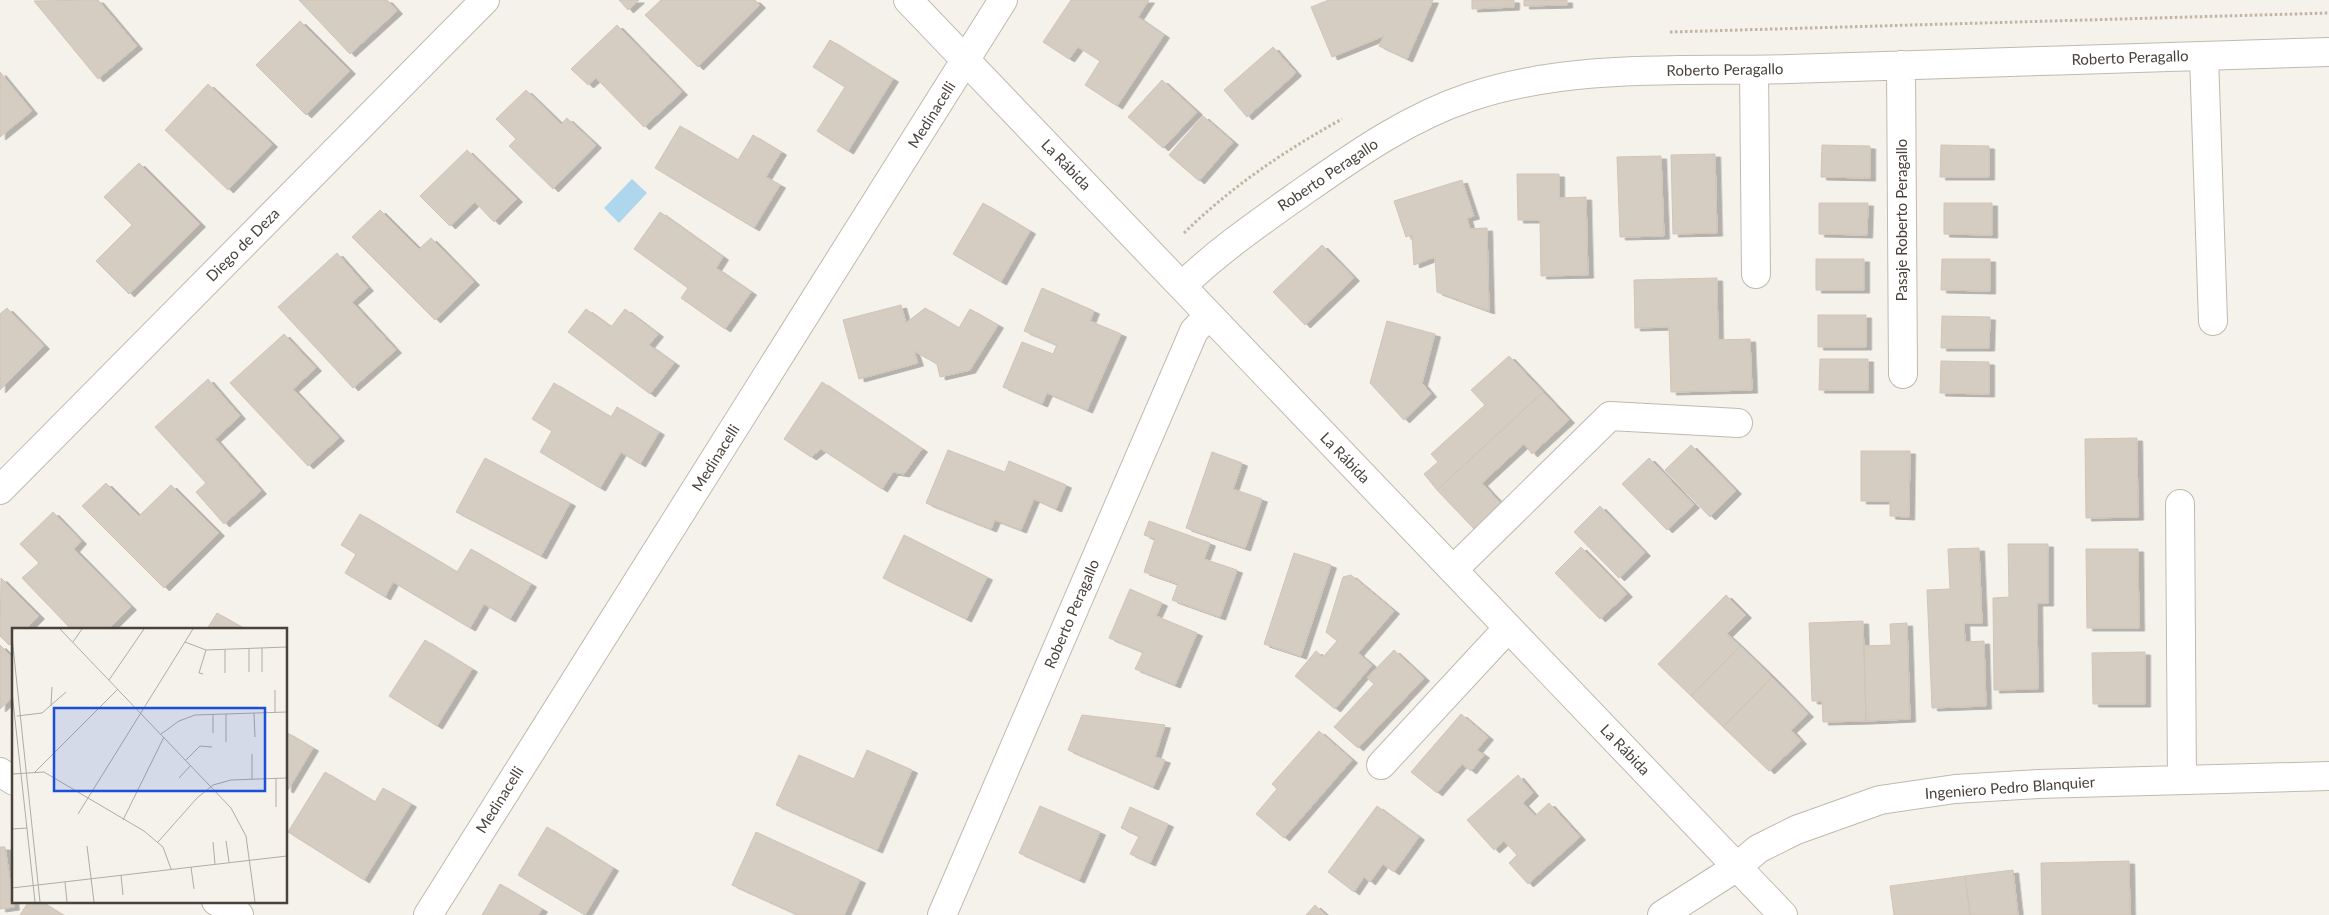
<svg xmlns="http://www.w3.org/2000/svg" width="2329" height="915" font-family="Lato,sans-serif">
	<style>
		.water { fill: #aed7ed }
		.building { fill: #d6cdc2; stroke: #d1c4b6; filter: url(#shadow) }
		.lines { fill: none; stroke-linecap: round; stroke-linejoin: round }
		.minor-casing { stroke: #c0b9af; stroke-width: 30 }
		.path { stroke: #c1b4a1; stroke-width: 3; stroke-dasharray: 2.5 2.5; stroke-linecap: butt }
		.minor { stroke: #fff; stroke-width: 28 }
		.labels { text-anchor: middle; stroke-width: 4; stroke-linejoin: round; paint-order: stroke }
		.street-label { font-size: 15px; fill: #49423a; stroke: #fff }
		.inset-road { fill: none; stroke: #b0aca5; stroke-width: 1 }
		.view { fill: #1d4ed8; fill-opacity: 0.15; stroke: #1d4ed8; stroke-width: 2.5 }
		.inset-edge { fill: none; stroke: #49423a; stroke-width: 2.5 }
	</style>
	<defs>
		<filter id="shadow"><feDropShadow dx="5.5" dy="3" stdDeviation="0" flood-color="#0004"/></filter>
	</defs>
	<rect width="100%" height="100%" fill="#f5f2ec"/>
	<path class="water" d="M 632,179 L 647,193 L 619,223 L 604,208 Z"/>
	<path class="building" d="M 98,0 L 137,46 L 98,79 L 34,1 Z
		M 299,0 L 387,0 L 397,11 L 350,54 Z
		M 619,0 L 639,0 L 628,10 Z
		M 661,0 L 755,0 L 760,5 L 698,67 L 645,15 Z
		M 1071,0 L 1149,0 L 1138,17 L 1164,35 L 1117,106 L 1085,85 L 1100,61 L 1078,47 L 1069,59 L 1043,42 Z
		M 1329,0 L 1433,0 L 1407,59 L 1379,46 L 1384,36 L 1332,57 L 1311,7 Z
		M 1472,0 L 1514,0 L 1514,7 L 1472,9 Z
		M 1524,0 L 1567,0 L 1567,5 L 1524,6 Z
		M 300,21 L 350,71 L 306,115 L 256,65 Z
		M 617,25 L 682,92 L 644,127 L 596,78 L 588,85 L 571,69 Z
		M 830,40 L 893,79 L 848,151 L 817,131 L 845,87 L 813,67 Z
		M 1273,47 L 1296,73 L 1247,117 L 1224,90 Z
		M 0,72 L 32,111 L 0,137 Z
		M 1162,80 L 1197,112 L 1163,148 L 1128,117 Z
		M 208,84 L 272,144 L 228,190 L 165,130 Z
		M 526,90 L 561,124 L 567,118 L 596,145 L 553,189 L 509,146 L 516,139 L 496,119 Z
		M 1203,116 L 1233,142 L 1199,181 L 1169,155 Z
		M 680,126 L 738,160 L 753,135 L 781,152 L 766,177 L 780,185 L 754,228 L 655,168 Z
		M 1822,145 L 1870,146 L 1870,178 L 1821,177 Z
		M 1941,145 L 1989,146 L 1989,177 L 1940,177 Z
		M 467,150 L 517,199 L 494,222 L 475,202 L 450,226 L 420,196 Z
		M 1715,154 L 1717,233 L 1673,234 L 1671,155 Z
		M 1661,156 L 1664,236 L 1620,237 L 1617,157 Z
		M 139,163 L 200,224 L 129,294 L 96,261 L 132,225 L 104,197 Z
		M 1517,174 L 1559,174 L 1559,198 L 1586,197 L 1588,275 L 1541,276 L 1540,220 L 1518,220 Z
		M 1462,180 L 1474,216 L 1467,218 L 1470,229 L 1487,228 L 1489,311 L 1437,292 L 1435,257 L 1414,265 L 1412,235 L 1406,237 L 1394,201 Z
		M 983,203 L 1030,231 L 1001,282 L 953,254 Z
		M 1819,203 L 1868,203 L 1867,235 L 1819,234 Z
		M 1944,203 L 1992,203 L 1992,235 L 1944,234 Z
		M 380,210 L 419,249 L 431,238 L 474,282 L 435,320 L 352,237 Z
		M 660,212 L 723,257 L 716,268 L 751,292 L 725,329 L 681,298 L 688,288 L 634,249 Z
		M 1322,245 L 1354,278 L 1305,325 L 1273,292 Z
		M 337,253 L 368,288 L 352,302 L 396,350 L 353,388 L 278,307 Z
		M 1816,259 L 1864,259 L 1864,290 L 1816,290 Z
		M 1942,259 L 1990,259 L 1990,291 L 1941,290 Z
		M 1717,278 L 1718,340 L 1750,339 L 1752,390 L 1671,392 L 1669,327 L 1635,328 L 1634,280 Z
		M 1042,288 L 1094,311 L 1090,321 L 1121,334 L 1087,410 L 1047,393 L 1042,404 L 1003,387 L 1022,342 L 1053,354 L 1057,345 L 1024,331 Z
		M 901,305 L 906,323 L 925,308 L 959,328 L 970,309 L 998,325 L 970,370 L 940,377 L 937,364 L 914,351 L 918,363 L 859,379 L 843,320 Z
		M 7,308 L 44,346 L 0,390 L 0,314 Z
		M 586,309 L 611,327 L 625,309 L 658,334 L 649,345 L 674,363 L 650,394 L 568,332 Z
		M 1818,315 L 1866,315 L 1866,347 L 1818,347 Z
		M 1942,316 L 1990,317 L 1989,348 L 1941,348 Z
		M 1387,321 L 1435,334 L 1422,383 L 1431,394 L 1404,420 L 1370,383 Z
		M 284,334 L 316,368 L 293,389 L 339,438 L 308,466 L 230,383 Z
		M 1509,356 L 1543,392 L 1437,490 L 1424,474 L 1438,462 L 1431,454 L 1485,405 L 1471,390 Z
		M 1820,359 L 1868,359 L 1868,390 L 1819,390 Z
		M 1941,361 L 1989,362 L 1989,394 L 1940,393 Z
		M 208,379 L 240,416 L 215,439 L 261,491 L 224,524 L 196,492 L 206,483 L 155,427 Z
		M 822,382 L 922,449 L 904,474 L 893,472 L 882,489 L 821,449 L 811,457 L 784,439 Z
		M 554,383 L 611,417 L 617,407 L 659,432 L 640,464 L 621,452 L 600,488 L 540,452 L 552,431 L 532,419 Z
		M 1543,392 L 1569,420 L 1532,454 L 1524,444 L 1482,483 L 1502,505 L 1475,530 L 1437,490 Z
		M 2137,438 L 2138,517 L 2086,518 L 2085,439 Z
		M 1691,445 L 1736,491 L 1710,517 L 1665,470 Z
		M 948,450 L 1005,472 L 1009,461 L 1066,485 L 1056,509 L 1034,499 L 1021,530 L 995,520 L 991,529 L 926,503 Z
		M 1861,451 L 1910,451 L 1909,517 L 1890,516 L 1890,501 L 1861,501 Z
		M 1212,452 L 1242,463 L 1233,489 L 1262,499 L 1245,548 L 1186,528 Z
		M 485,458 L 570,503 L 541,556 L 456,512 Z
		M 1649,458 L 1694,505 L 1667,530 L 1622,484 Z
		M 106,483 L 139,516 L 171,485 L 219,533 L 164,588 L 82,506 Z
		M 1600,506 L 1645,553 L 1619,578 L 1574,532 Z
		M 53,512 L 81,541 L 74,549 L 131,607 L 109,629 L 71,629 L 22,578 L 39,563 L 20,544 Z
		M 360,514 L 457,572 L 471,549 L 531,584 L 510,619 L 484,604 L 470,628 L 393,582 L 385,597 L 345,573 L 356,554 L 341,545 Z
		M 1149,521 L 1210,543 L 1204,559 L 1237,570 L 1220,617 L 1172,600 L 1178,584 L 1144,572 L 1155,539 L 1144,535 Z
		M 904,535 L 987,577 L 966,619 L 883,578 Z
		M 2008,544 L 2048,544 L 2048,603 L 2037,603 L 2038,689 L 1994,690 L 1993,598 L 2009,597 Z
		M 1581,547 L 1627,594 L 1600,619 L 1555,573 Z
		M 1979,548 L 1982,623 L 1964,623 L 1965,642 L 1984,641 L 1986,706 L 1932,708 L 1927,590 L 1950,589 L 1948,549 Z
		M 2086,549 L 2138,549 L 2139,628 L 2087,628 Z
		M 1294,553 L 1331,565 L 1301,656 L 1264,644 Z
		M 1351,575 L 1394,611 L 1358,653 L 1372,665 L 1335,709 L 1295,676 L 1316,651 L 1323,657 L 1337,641 L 1326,632 L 1343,577 Z
		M 1,578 L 39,616 L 26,629 L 14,629 L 14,640 L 9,645 L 0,636 Z
		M 1130,589 L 1162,603 L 1156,616 L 1197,633 L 1175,685 L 1135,669 L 1143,652 L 1109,638 Z
		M 1726,595 L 1746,615 L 1727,634 L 1740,646 L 1691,696 L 1658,664 Z
		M 217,613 L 245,629 L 207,629 Z
		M 1863,621 L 1866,721 L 1823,722 L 1822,701 L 1812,701 L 1809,623 Z
		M 1907,623 L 1910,719 L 1866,721 L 1864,646 L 1891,645 L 1890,624 Z
		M 425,640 L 472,669 L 437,726 L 389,696 Z
		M 0,645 L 14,659 L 14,696 L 0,709 Z
		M 1740,646 L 1772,677 L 1723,727 L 1691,696 Z
		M 1394,650 L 1424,678 L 1358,748 L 1334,727 L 1374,684 L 1367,678 Z
		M 2145,652 L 2145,704 L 2093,704 L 2092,653 Z
		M 1772,677 L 1808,714 L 1791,730 L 1801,741 L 1769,771 L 1723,727 Z
		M 1461,714 L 1488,737 L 1477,750 L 1484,755 L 1471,771 L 1462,764 L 1437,793 L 1411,772 Z
		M 1082,715 L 1165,725 L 1155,757 L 1165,760 L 1153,787 L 1068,750 Z
		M 1319,731 L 1352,760 L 1284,838 L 1256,814 L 1277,789 L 1272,784 Z
		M 286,732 L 313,748 L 288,790 L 286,789 Z
		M 867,750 L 912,770 L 877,850 L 776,805 L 799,755 L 854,779 Z
		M 325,772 L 375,802 L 383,788 L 411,804 L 364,880 L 288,832 Z
		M 1518,775 L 1533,793 L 1523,803 L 1535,816 L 1549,803 L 1580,837 L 1528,884 L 1509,863 L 1517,855 L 1504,841 L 1494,850 L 1467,820 Z
		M 1040,806 L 1100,832 L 1079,880 L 1019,853 Z
		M 1377,806 L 1419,837 L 1394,872 L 1383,864 L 1370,882 L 1364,877 L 1354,892 L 1328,872 Z
		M 1130,807 L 1168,824 L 1150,863 L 1130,854 L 1139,836 L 1121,828 Z
		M 547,827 L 613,868 L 585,915 L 518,875 Z
		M 756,832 L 860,880 L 844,915 L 798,915 L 732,885 Z
		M 0,847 L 5,847 L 14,907 L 0,909 Z
		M 2129,861 L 2130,915 L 2042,915 L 2041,863 Z
		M 2013,870 L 2018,915 L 1970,915 L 1965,876 Z
		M 1965,876 L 1970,915 L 1894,915 L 1890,886 Z
		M 500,884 L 542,909 L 538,915 L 482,915 Z
		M 29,901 L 40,901 L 63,915 L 20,915 Z
		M 1315,905 L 1326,915 L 1306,915 Z"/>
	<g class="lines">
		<g class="minor-casing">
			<path id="minor" d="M 908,0 L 1783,915
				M 2204,56 L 2213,321
				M 1901,65 L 1903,374
				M 1754,70 L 1756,274
				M 1182,286 C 1218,251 1260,222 1301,193 C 1354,156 1407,118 1470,97 C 1572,63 1682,72 1789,69 C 1969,63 2149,58 2329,52
				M 0,490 L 485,0
				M 2180,504 L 2182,780
				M 1453,570 L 1610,416 L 1738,423
				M 1381,765 L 1508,628
				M 0,772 L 14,781
				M 216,901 L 239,915
				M 428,915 L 1003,0
				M 942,915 L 1194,331 L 1208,316
				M 1662,915 L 1737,867 L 1758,849 L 1796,830 L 1880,800 L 1955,789 L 2038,784 L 2329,776"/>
		</g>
		<path class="path" d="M 1670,32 L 2329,13
			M 1184,233 C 1231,187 1284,151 1342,119"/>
		<use href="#minor" class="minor"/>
	</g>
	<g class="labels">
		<g class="street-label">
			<text transform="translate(2130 58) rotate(-2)" y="5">Roberto Peragallo</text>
			<text transform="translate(1725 70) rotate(-1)" y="5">Roberto Peragallo</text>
			<text transform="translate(932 115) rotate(-58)" y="5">Medinacelli</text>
			<text transform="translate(1066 165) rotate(46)" y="5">La Rábida</text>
			<text transform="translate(1328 175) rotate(-34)" y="5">Roberto Peragallo</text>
			<text transform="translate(1902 220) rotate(-90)" y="5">Pasaje Roberto Peragallo</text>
			<text transform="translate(243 245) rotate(-45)" y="5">Diego de Deza</text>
			<text transform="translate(716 458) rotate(-58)" y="5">Medinacelli</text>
			<text transform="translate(1345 458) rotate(46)" y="5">La Rábida</text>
			<text transform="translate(1072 614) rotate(-67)" y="5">Roberto Peragallo</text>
			<text transform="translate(1625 750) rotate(46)" y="5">La Rábida</text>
			<text transform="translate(2010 788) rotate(-4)" y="5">Ingeniero Pedro Blanquier</text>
			<text transform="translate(500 800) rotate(-58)" y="5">Medinacelli</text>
		</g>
	</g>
	<g transform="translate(12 628)">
		<rect width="275" height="275" fill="#f5f2ec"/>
		<path class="inset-road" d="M 48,1 L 219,180 L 234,208 L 243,274M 0,9 L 28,274M 61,14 L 70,1M 173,14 L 194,22 L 275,19M 250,20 L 250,44M 237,21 L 237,44M 213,22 L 213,45M 191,46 L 187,45 L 194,22M 97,52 L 132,1M 263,62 L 263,85M 0,64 L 23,274M 39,78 L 40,59M 242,85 L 243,109M 214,86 L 214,114M 201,87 L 201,105M 5,88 L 30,85 L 54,64M 149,106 L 167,93 L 183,87 L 275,84M 240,126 L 240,151M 174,132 L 188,118 L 200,119M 23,144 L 106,61M 0,146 L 32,144 L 132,203 L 151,219 L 159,241M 167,150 L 179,137M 264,150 L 264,179M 66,186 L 181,1M 111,192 L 152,109M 0,201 L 15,200M 214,213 L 217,234M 146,214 L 185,170 L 201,157 L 219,152 L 275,150M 201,214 L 203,236M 75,218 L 82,274M 179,239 L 182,261M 109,247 L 111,267M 53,254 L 55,274M 0,260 L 275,228"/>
		<path class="view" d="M 42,80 L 253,80 L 253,163 L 42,163 Z"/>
		<rect width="275" height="275" class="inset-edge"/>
	</g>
</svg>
